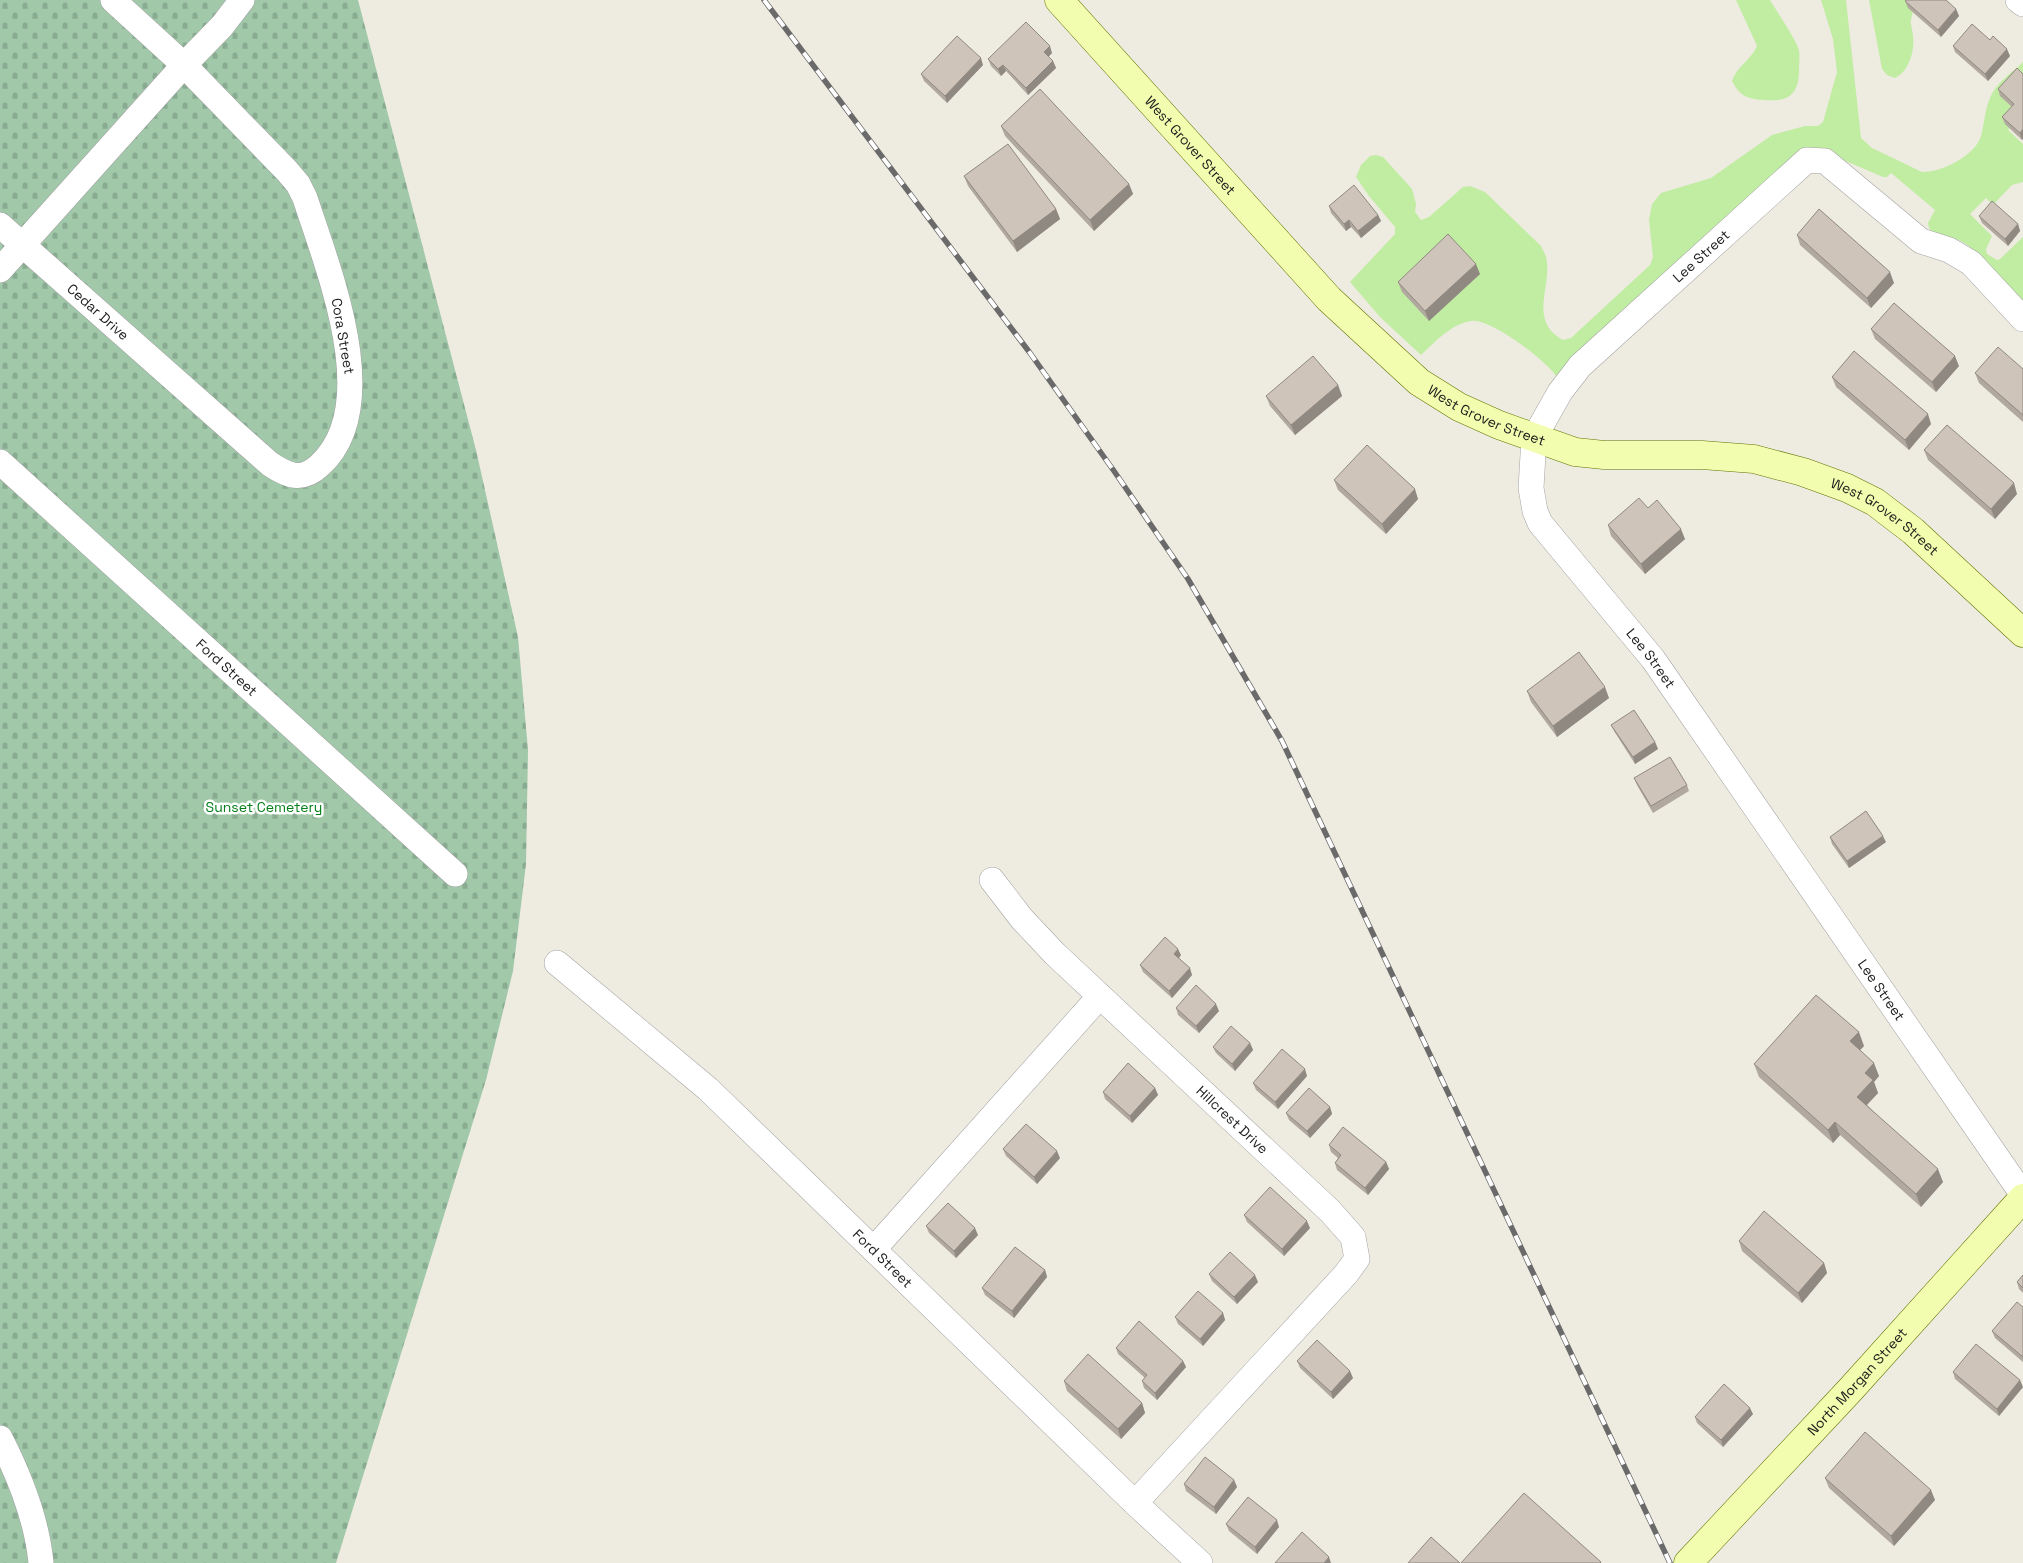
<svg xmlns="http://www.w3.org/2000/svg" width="2023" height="1563" font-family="'Space Grotesk',sans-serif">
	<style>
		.grass { fill: #c0eda2 }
		.cemetery { fill: url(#cemetery-stones) }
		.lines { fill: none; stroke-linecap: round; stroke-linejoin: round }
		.street-casing { stroke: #a3a3a3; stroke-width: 26 }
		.secondary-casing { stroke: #5f7500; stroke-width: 29 }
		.street { stroke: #fff; stroke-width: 25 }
		.secondary { stroke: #f3fdaf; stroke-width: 28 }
		.rail-casing { stroke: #6a6a6a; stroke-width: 5.5 }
		.rail { stroke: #fff; stroke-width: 4; stroke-dasharray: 11; stroke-linecap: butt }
		.wall { fill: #b1a99f }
		.shaded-wall { fill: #908982 }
		.building { fill: #cec4b9; stroke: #908982 }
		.labels { text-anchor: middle; stroke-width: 5; stroke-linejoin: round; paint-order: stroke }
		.street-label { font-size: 14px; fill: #1c1c1c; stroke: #fff }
		.park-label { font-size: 14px; fill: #047f19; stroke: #fff }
	</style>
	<defs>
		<pattern id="cemetery-stones" width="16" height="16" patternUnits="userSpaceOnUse" patternTransform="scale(1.25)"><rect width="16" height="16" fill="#a0c8a9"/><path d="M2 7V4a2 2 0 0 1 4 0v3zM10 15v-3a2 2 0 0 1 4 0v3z" fill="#89ab91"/></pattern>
	</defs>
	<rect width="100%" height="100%" fill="#eeebe0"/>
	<path class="grass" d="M 1736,0 L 1770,0 C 1776,10 1797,41 1799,50 C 1800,56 1799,63 1799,69 C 1799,96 1788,102 1763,100 C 1747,99 1739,95 1732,81 C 1737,66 1751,60 1757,46 Z
		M 1821,0 L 1846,0 L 1861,138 L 1872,148 L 1922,172 C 1941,173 1976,155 1981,136 C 1985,121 1985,105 1993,92 C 1999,81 2014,71 2023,62 L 2023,81 L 2005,100 L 2021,116 L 2008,130 L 2023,144 L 2023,182 L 2012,185 L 1993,205 L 1986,198 L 1970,214 L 1992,236 L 1986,249 L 1987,254 L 1997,260 L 2000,259 L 2023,237 L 2023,304 L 1970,247 C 1966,244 1962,241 1956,239 C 1946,237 1929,237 1928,223 L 1935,210 L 1891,173 L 1887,177 L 1883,177 L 1827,153 L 1559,380 C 1550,363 1491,318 1471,321 C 1451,324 1435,342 1421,355 L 1380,317 L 1350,282 L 1395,234 L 1395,227 L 1369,196 L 1356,177 L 1361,165 L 1370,156 L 1376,155 L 1383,157 L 1412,189 L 1416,204 L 1415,212 L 1421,220 L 1429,217 L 1463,187 L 1470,186 L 1485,192 L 1541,246 C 1542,249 1545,253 1546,257 C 1553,287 1527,320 1563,340 L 1571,338 L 1650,265 L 1653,257 L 1649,220 L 1652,204 L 1661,193 L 1711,178 L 1772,135 L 1805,126 L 1818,126 L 1823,122 L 1837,72 L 1833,39 Z
		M 1869,0 L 1916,0 C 1915,7 1912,13 1911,20 C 1910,24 1913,31 1913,36 C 1915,50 1909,72 1895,78 L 1887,75 L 1882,69 Z"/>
	<path class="cemetery" d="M 0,0 L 358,0 L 476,450 L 518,637 L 528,750 L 526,864 L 513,971 L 486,1080 L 336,1563 L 0,1563 Z"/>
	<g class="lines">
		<g class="street-casing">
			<g id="street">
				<path d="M 2018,0 L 2023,4"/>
				<path id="s1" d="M 0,225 L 270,464 C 288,476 302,482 320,465 C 385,405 327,267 305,198 L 298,184 L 287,171 L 184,65 L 113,0"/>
				<path d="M 0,270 L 184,65 L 222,26 L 242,0"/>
				<path id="s2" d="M 2023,319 L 1971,263 L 1949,250 L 1921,241 L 1825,161 L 1807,160 L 1580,366 L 1560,392 L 1534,438 L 1531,488 L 1535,511 L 1540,523 L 1653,659 L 2023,1195"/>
				<path id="s3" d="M 0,462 L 455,874"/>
				<path id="s4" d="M 992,880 L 1022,919 L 1055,954 L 1330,1211 L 1353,1237 L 1357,1259 L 1346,1274 L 1135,1503"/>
				<path id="s5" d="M 557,963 L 708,1089 L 1135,1503 L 1200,1563"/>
				<path d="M 874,1249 L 1100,996"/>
				<path d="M 0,1438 C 20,1477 37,1520 41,1563"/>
			</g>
		</g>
		<g class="secondary-casing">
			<g id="secondary">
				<path id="s6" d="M 1059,0 L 1329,299 L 1419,382 L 1459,407 L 1499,425 L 1575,452 L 1604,455 L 1702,455 L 1754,459 L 1803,472 L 1847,488 L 1875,502 L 1913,531 L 2023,633"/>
				<path id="s7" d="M 1688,1563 L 1851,1389 L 2023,1198"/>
			</g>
		</g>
		<use href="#street" class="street"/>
		<use href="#secondary" class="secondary"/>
		<g class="rail-casing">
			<path id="rail" d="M 764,0 L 1030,353 L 1114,471 L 1188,579 L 1282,741 L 1670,1563"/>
		</g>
		<use href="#rail" class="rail"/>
	</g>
	<path class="wall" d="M 1905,1 L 1956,9 L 1959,16 L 1941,37 L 1908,8 Z
		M 1990,40 L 2010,56 L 1988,81 L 1955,52 L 1953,46 Z
		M 1052,53 L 1048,57 L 1053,61 L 1056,68 L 1028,95 L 1006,71 L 1001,76 L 991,66 L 988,59 Z
		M 983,65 L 947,103 L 924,81 L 921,74 Z
		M 2017,68 L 2022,140 L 2005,124 L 2002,117 L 2012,107 L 2000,96 L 1998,89 Z
		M 1001,126 L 1129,184 L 1133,194 L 1094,231 L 1005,136 Z
		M 964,176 L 1056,209 L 1060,219 L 1017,252 L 968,186 Z
		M 1329,206 L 1378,215 L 1381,221 L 1361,238 L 1351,227 L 1346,231 L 1331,213 Z
		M 1979,216 L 2018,224 L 2020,231 L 2008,246 L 1982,223 Z
		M 1797,235 L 1894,283 L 1871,308 L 1800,245 Z
		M 1480,274 L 1429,321 L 1402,292 L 1398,282 Z
		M 1871,329 L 1959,366 L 1936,392 L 1875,339 Z
		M 2023,369 L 2023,422 L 1979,383 L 1975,373 Z
		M 1832,377 L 1931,424 L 1909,450 L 1836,387 Z
		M 1338,385 L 1342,396 L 1295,435 L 1270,406 L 1266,396 Z
		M 1924,450 L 2017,494 L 1995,519 L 1928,460 Z
		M 1334,480 L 1418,499 L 1386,534 L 1338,490 Z
		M 1648,508 L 1685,539 L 1645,574 L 1611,536 L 1608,525 Z
		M 1527,691 L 1609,698 L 1557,737 L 1531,702 Z
		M 1611,725 L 1655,742 L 1658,749 L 1635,764 L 1614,731 Z
		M 1634,778 L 1687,785 L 1689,791 L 1653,813 L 1637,785 Z
		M 1830,837 L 1886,842 L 1849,868 L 1832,844 Z
		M 1181,955 L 1179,958 L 1192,975 L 1172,998 L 1143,972 L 1140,965 Z
		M 1176,1008 L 1219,1011 L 1199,1033 L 1178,1015 Z
		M 1250,1043 L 1253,1050 L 1235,1071 L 1216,1053 L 1213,1047 Z
		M 1864,1046 L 1860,1050 L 1879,1076 L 1874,1082 L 1878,1093 L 1867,1105 L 1943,1182 L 1921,1207 L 1840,1135 L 1833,1143 L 1759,1077 L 1754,1064 Z
		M 1307,1076 L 1278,1109 L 1256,1090 L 1253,1083 Z
		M 1155,1088 L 1158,1095 L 1132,1123 L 1105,1099 L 1103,1092 Z
		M 1330,1107 L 1332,1114 L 1310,1138 L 1289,1120 L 1286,1113 Z
		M 1329,1145 L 1386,1162 L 1389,1169 L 1368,1195 L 1337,1170 L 1335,1163 L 1338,1158 L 1331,1152 Z
		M 1003,1149 L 1060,1158 L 1037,1184 L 1006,1156 Z
		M 1244,1215 L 1310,1228 L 1284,1256 L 1247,1222 Z
		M 926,1226 L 978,1235 L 956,1258 L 929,1233 Z
		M 1739,1241 L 1824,1263 L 1827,1273 L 1802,1303 L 1742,1251 Z
		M 1045,1270 L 1047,1277 L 1014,1318 L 985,1295 L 982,1288 Z
		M 1209,1274 L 1258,1282 L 1237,1304 L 1212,1281 Z
		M 2023,1275 L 2023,1293 L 2019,1289 L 2017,1282 Z
		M 2023,1307 L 2023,1362 L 1995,1338 L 1992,1331 Z
		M 1223,1313 L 1225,1320 L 1203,1346 L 1178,1324 L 1175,1317 Z
		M 1116,1348 L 1183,1361 L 1186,1367 L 1157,1400 L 1144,1388 L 1142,1381 L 1145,1378 L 1118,1354 Z
		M 1297,1361 L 1353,1378 L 1333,1399 L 1300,1368 Z
		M 1953,1372 L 2023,1387 L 1999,1416 L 1955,1379 Z
		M 1064,1381 L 1142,1403 L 1145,1413 L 1121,1439 L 1067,1391 Z
		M 1753,1414 L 1723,1447 L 1697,1423 L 1695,1417 Z
		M 1825,1478 L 1935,1500 L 1894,1546 L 1829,1488 Z
		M 1234,1480 L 1237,1487 L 1216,1514 L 1186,1491 L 1184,1484 Z
		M 1226,1524 L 1279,1527 L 1257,1554 L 1229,1531 Z"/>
	<path class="shaded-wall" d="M 1956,9 L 1959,16 L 1941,37 L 1938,30 Z
		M 1050,46 L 1052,53 L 1046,59 L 1044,52 Z
		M 2007,49 L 2010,56 L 1988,81 L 1985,74 Z
		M 981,58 L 983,65 L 947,103 L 945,96 Z
		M 1053,61 L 1056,68 L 1028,95 L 1026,88 Z
		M 1003,65 L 1006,71 L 1001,76 L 998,69 Z
		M 2023,129 L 2023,139 L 2022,140 L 2020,133 Z
		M 1129,184 L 1133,194 L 1094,231 L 1090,220 Z
		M 1056,209 L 1060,219 L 1017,252 L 1013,241 Z
		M 1378,215 L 1381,221 L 1361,238 L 1358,231 Z
		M 1349,220 L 1351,227 L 1346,231 L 1344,224 Z
		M 2018,224 L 2020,231 L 2008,246 L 2005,239 Z
		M 1476,264 L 1480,274 L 1429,321 L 1425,311 Z
		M 1890,272 L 1894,283 L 1871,308 L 1867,298 Z
		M 1955,356 L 1959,366 L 1936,392 L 1932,382 Z
		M 1338,385 L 1342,396 L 1295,435 L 1291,425 Z
		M 1928,414 L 1931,424 L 1909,450 L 1905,440 Z
		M 2014,483 L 2017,494 L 1995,519 L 1991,509 Z
		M 1415,489 L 1418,499 L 1386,534 L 1382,524 Z
		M 1681,529 L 1685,539 L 1645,574 L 1641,564 Z
		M 1605,687 L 1609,698 L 1557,737 L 1553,726 Z
		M 1655,742 L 1658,749 L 1635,764 L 1633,757 Z
		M 1883,836 L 1886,842 L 1849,868 L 1847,861 Z
		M 1178,949 L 1181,955 L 1176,961 L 1174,954 Z
		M 1190,968 L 1192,975 L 1172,998 L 1169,991 Z
		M 1216,1004 L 1219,1011 L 1199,1033 L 1196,1026 Z
		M 1859,1032 L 1864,1046 L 1855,1055 L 1850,1041 Z
		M 1250,1043 L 1253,1050 L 1235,1071 L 1232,1064 Z
		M 1874,1063 L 1879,1076 L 1874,1082 L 1878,1093 L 1862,1110 L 1857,1097 L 1865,1073 Z
		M 1305,1069 L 1307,1076 L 1278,1109 L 1275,1102 Z
		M 1155,1088 L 1158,1095 L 1132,1123 L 1130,1116 Z
		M 1330,1107 L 1332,1114 L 1310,1138 L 1307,1131 Z
		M 1835,1122 L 1840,1135 L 1833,1143 L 1828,1130 Z
		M 1057,1151 L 1060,1158 L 1037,1184 L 1034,1177 Z
		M 1386,1162 L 1389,1169 L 1368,1195 L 1365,1188 Z
		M 1938,1169 L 1943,1182 L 1921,1207 L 1916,1194 Z
		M 1307,1221 L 1310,1228 L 1284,1256 L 1282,1249 Z
		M 975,1228 L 978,1235 L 956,1258 L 954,1251 Z
		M 1824,1263 L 1827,1273 L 1802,1303 L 1798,1293 Z
		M 1045,1270 L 1047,1277 L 1014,1318 L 1012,1311 Z
		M 1255,1275 L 1258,1282 L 1237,1304 L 1234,1297 Z
		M 1223,1313 L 1225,1320 L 1203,1346 L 1200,1339 Z
		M 1183,1361 L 1186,1367 L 1157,1400 L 1155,1393 Z
		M 1350,1371 L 1353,1378 L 1333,1399 L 1331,1392 Z
		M 2020,1380 L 2023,1387 L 1999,1416 L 1997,1409 Z
		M 1142,1403 L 1145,1413 L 1121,1439 L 1118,1429 Z
		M 1750,1408 L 1753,1414 L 1723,1447 L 1721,1440 Z
		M 1234,1480 L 1237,1487 L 1216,1514 L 1214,1507 Z
		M 1931,1490 L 1935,1500 L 1894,1546 L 1891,1536 Z
		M 1277,1520 L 1279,1527 L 1257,1554 L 1255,1547 Z
		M 1329,1557 L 1331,1563 L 1324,1563 Z"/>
	<path class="building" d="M 1907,0 L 1946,0 L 1956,9 L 1938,30 L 1905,1 Z
		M 1026,22 L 1050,46 L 1044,52 L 1053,61 L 1026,88 L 1003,65 L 998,69 L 988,59 Z
		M 1972,24 L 1990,40 L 1993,36 L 2007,49 L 1985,74 L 1953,46 Z
		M 957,36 L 981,58 L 945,96 L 921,74 Z
		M 2017,68 L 2023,74 L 2023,129 L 2020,133 L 2002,117 L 2014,104 L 1998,89 Z
		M 1040,89 L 1129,184 L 1090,220 L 1001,126 Z
		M 1008,144 L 1056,209 L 1013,241 L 964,176 Z
		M 1354,185 L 1378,215 L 1358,231 L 1349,220 L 1344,224 L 1329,206 Z
		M 1992,201 L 2018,224 L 2005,239 L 1979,216 Z
		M 1819,209 L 1890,272 L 1867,298 L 1797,235 Z
		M 1448,234 L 1476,264 L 1425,311 L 1398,282 Z
		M 1894,303 L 1955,356 L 1932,382 L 1871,329 Z
		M 1998,347 L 2023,369 L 2023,415 L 1975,373 Z
		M 1854,351 L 1928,414 L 1905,440 L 1832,377 Z
		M 1313,356 L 1338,385 L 1291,425 L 1266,396 Z
		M 1947,425 L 2014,483 L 1991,509 L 1924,450 Z
		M 1367,445 L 1415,489 L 1382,524 L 1334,480 Z
		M 1639,498 L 1648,508 L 1657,500 L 1681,529 L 1641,564 L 1608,525 Z
		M 1579,652 L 1605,687 L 1553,726 L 1527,691 Z
		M 1634,710 L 1655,742 L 1633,757 L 1611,725 Z
		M 1670,757 L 1687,785 L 1651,806 L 1634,778 Z
		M 1866,811 L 1883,836 L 1847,861 L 1830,837 Z
		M 1165,937 L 1178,949 L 1174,954 L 1190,968 L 1169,991 L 1140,965 Z
		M 1196,985 L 1216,1004 L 1196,1026 L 1176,1008 Z
		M 1816,995 L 1859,1032 L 1850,1041 L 1874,1063 L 1865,1073 L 1873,1080 L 1857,1097 L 1938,1169 L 1916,1194 L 1835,1122 L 1828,1130 L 1754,1064 Z
		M 1231,1026 L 1250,1043 L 1232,1064 L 1213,1047 Z
		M 1282,1049 L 1305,1069 L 1275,1102 L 1253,1083 Z
		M 1128,1063 L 1155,1088 L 1130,1116 L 1103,1092 Z
		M 1309,1088 L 1330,1107 L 1307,1131 L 1286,1113 Z
		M 1026,1124 L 1057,1151 L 1034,1177 L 1003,1149 Z
		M 1343,1127 L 1386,1162 L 1365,1188 L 1335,1163 L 1341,1155 L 1329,1145 Z
		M 1270,1187 L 1307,1221 L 1282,1249 L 1244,1215 Z
		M 948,1203 L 975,1228 L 954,1251 L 926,1226 Z
		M 1764,1211 L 1824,1263 L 1798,1293 L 1739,1241 Z
		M 1015,1247 L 1045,1270 L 1012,1311 L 982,1288 Z
		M 1230,1252 L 1255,1275 L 1234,1297 L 1209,1274 Z
		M 2023,1275 L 2023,1288 L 2017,1282 Z
		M 1198,1291 L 1223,1313 L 1200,1339 L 1175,1317 Z
		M 2017,1302 L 2023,1307 L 2023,1357 L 1992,1331 Z
		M 1139,1321 L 1183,1361 L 1155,1393 L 1142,1381 L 1147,1375 L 1116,1348 Z
		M 1317,1340 L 1350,1371 L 1331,1392 L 1297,1361 Z
		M 1976,1344 L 2020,1380 L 1997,1409 L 1953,1372 Z
		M 1088,1354 L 1142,1403 L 1118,1429 L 1064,1381 Z
		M 1724,1384 L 1750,1408 L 1721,1440 L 1695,1417 Z
		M 1865,1432 L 1931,1490 L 1891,1536 L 1825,1478 Z
		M 1205,1457 L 1234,1480 L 1214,1507 L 1184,1484 Z
		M 1524,1493 L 1601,1562 L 1600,1563 L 1461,1563 Z
		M 1248,1497 L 1277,1520 L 1255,1547 L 1226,1524 Z
		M 1302,1532 L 1329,1557 L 1324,1563 L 1275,1563 Z
		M 1431,1537 L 1460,1563 L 1408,1563 Z"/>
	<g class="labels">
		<g class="street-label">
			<text dy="5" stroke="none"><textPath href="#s6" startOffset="196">West Grover Street</textPath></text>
			<text transform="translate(1701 256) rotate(-42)" y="5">Lee Street</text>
			<text dy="5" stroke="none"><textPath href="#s1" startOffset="131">Cedar Drive</textPath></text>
			<text transform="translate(343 336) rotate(80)" y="5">Cora Street</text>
			<text dy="5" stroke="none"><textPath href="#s6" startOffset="601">West Grover Street</textPath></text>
			<text dy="5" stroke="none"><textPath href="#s6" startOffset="1021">West Grover Street</textPath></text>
			<text dy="5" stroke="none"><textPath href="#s2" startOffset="928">Lee Street</textPath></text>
			<text dy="5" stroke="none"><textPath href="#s3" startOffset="306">Ford Street</textPath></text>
			<text dy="5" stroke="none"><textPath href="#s2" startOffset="1332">Lee Street</textPath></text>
			<text dy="5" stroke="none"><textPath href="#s4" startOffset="340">Hillcrest Drive</textPath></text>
			<text dy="5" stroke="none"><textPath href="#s5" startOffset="440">Ford Street</textPath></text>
			<text dy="5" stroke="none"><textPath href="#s7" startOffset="248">North Morgan Street</textPath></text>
		</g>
		<g class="park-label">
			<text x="264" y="812">Sunset Cemetery</text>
		</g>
	</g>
</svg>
